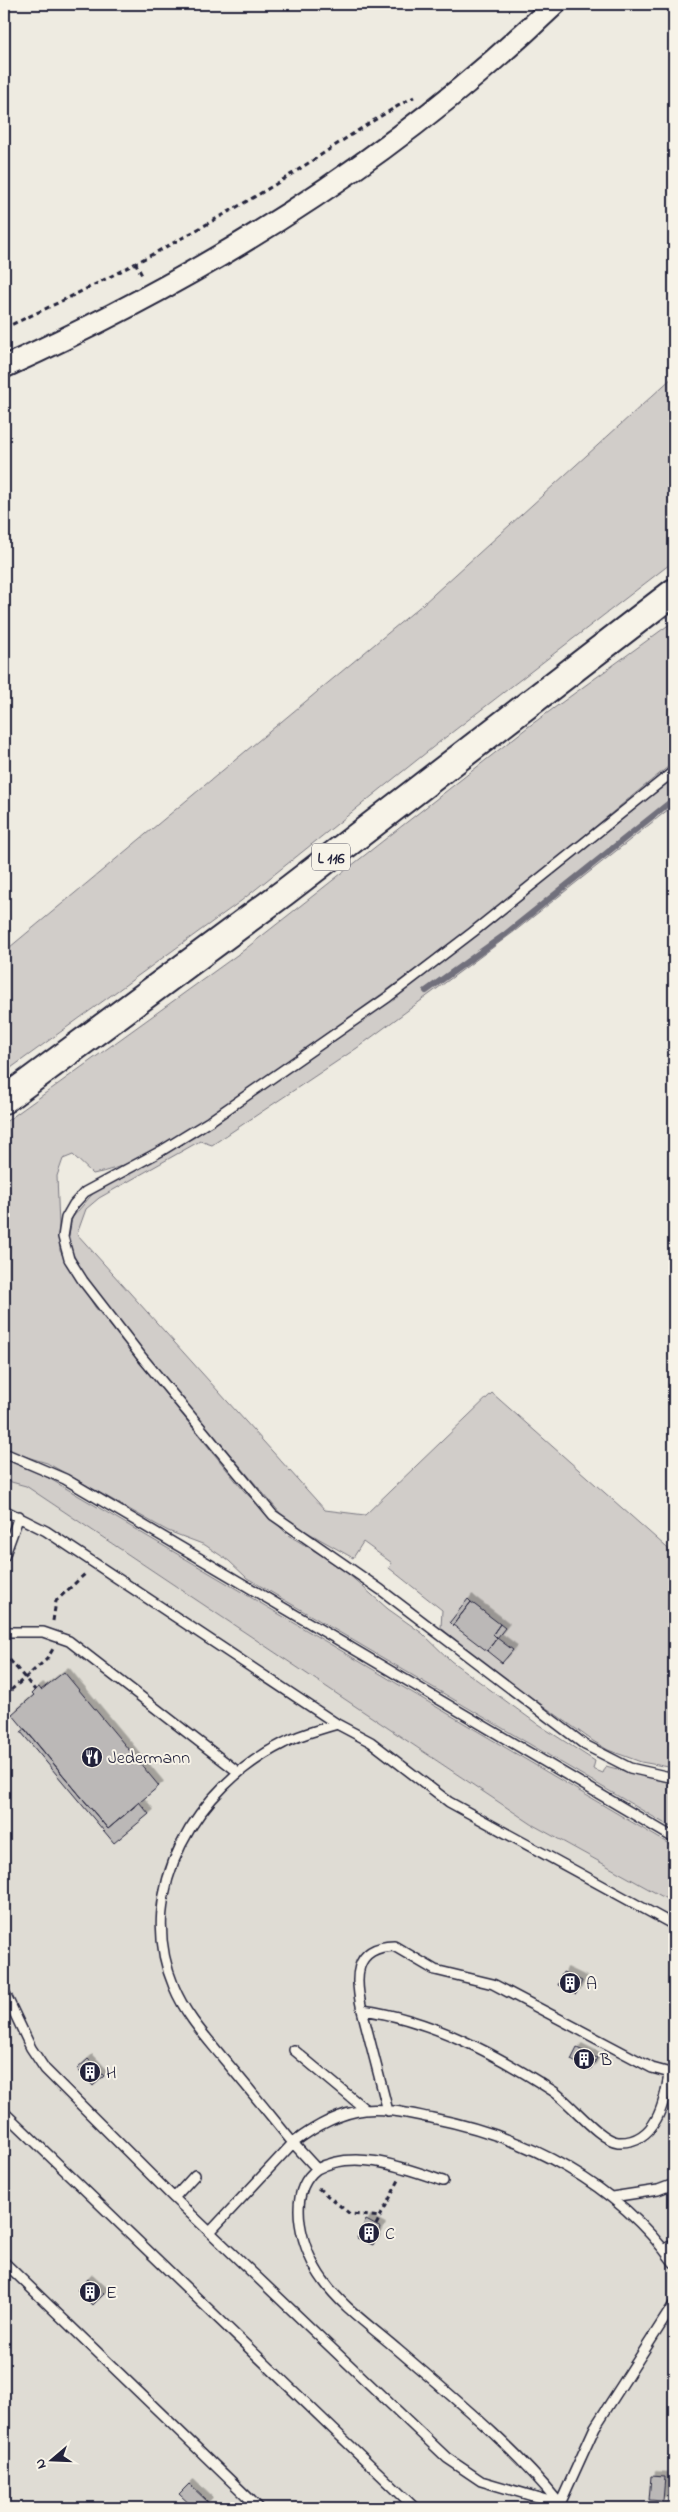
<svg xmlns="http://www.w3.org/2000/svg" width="678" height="2512" font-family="'Indie Flower',sans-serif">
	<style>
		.built { fill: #dfdcd4 }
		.green { fill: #d1cdc9; stroke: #7a7882 }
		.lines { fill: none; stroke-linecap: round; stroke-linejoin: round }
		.stream { stroke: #716f7b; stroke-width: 6 }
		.building { fill: #bbb8b7; stroke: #22223b; filter: url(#shadow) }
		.service-casing { stroke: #22223b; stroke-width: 12 }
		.tertiary-casing { stroke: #22223b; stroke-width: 25 }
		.primary-casing { stroke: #22223b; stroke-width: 30 }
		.path { stroke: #22223b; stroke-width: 3; stroke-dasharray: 5 4; stroke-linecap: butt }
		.service { stroke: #f7f3e8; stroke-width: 9 }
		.tertiary { stroke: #f7f3e8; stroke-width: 21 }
		.primary { stroke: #f7f3e8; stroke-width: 26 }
		.labels { text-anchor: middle; stroke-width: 4; stroke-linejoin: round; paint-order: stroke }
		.shield { fill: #f7f3e8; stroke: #62616f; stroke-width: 1 }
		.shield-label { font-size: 16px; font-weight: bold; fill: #22223b }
		.poi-label { font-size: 18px; fill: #22223b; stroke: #f7f3e8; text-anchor: start }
	</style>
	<defs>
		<filter id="shadow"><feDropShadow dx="4.5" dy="-4.5" stdDeviation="0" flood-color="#0004"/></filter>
	</defs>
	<rect width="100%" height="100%" fill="#eeebe1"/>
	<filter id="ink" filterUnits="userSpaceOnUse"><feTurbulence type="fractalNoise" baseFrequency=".02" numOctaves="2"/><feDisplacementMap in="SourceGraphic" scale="10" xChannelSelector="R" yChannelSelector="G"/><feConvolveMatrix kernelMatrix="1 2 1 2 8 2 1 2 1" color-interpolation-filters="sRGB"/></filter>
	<g filter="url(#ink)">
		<path class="built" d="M 4,1480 L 26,1486 L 533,1825 L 674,1903 L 674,2508 L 4,2508 Z"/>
		<path class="green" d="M 674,376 L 674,561 L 442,740 L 241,901 L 4,1073 L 4,952 L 423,604 Z
			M 674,621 L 674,762 C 615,809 558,859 498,906 C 421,967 341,1024 260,1080 C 213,1113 149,1164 93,1174 L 73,1155 L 63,1159 L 57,1176 L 60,1251 L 95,1307 L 244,1491 L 288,1535 L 338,1565 L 388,1609 L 422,1633 L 451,1661 L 536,1723 L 595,1761 L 593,1769 L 603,1773 L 606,1766 L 674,1784 L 674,1829 L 247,1578 L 229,1561 L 205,1545 L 168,1531 L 47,1463 L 4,1450 L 4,1123 L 244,950 L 528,727 Z
			M 674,777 L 674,805 L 515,931 L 357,1048 L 212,1145 L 200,1141 L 99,1198 L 86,1209 L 77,1234 L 325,1510 L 365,1515 L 492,1393 L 674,1554 L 674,1768 L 641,1762 L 608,1750 L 593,1741 L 490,1668 L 441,1628 L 442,1610 L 389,1568 L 392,1563 L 363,1542 L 353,1558 L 286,1520 L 166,1379 L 84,1275 L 72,1252 L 68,1239 L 72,1218 L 95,1191 L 195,1137 L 379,1007 L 511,908 Z
			M 4,1459 L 40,1473 L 674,1847 L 674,1903 L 533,1825 L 26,1486 L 4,1480 Z"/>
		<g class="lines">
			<path class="stream" d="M 426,991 L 503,936 L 674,799"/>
		</g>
		<path class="building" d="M 468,1599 L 471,1602 L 453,1625 L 450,1622 Z
			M 471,1602 L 500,1624 L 493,1634 L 497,1638 L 487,1651 L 453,1625 Z
			M 500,1624 L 505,1628 L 497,1638 L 493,1634 Z
			M 497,1638 L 513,1650 L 502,1663 L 487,1651 Z
			M 64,1672 L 159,1786 L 108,1829 L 12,1714 L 34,1695 L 32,1693 L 35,1690 L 39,1687 L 41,1690 Z
			M 25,1729 L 108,1829 L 139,1802 L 149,1814 L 114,1843 L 21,1732 Z
			M 563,1972 L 582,1981 L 576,1994 L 558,1985 Z
			M 577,2048 L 597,2058 L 590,2070 L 571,2060 Z
			M 88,2059 L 104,2076 L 93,2086 L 77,2069 Z
			M 366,2220 L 381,2228 L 373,2245 L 357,2238 Z
			M 88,2279 L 104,2294 L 93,2305 L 77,2290 Z
			M 651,2476 L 665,2477 L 663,2501 L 649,2500 Z
			M 189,2484 L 208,2502 L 202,2508 L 194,2508 L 179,2494 Z"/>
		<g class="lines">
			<g class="service-casing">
				<path id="service" d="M 674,771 L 473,932 L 388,997 L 210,1121 L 161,1151 L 85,1192 L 74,1204 L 66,1218 L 63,1237 L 69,1259 L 83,1281 L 141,1356 L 273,1515 L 381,1590 L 585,1745 L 630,1768 L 674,1778
					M 4,1453 L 65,1479 L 674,1838
					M 4,1510 L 46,1531 L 337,1724 L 371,1742 L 449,1802 L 674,1925
					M 4,1557 L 19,1516
					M 4,1632 L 43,1632 L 69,1641 L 238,1772
					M 337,1724 C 319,1730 300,1734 284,1743 C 197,1786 133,1890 174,1987 C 185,2014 205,2036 223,2058 C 247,2086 270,2115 293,2143 C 314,2127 338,2113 365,2110 C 387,2108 411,2114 432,2118 C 528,2137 616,2183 674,2263
					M 4,1991 L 31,2048 L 45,2069 L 174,2198 L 195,2175
					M 362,2010 L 388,2111
					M 294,2050 L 366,2110
					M 669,2074 C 665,2102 656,2144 618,2142 C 599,2140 571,2103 553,2091 C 496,2054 430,2019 362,2010 C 355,1980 352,1947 394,1946 L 435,1970 L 493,1984 L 652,2068 L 674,2074
					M 4,2112 L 415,2508
					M 317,2169 C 355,2148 405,2168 443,2181
					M 612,2197 L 658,2190 L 674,2184
					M 174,2198 L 447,2458 L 481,2481 L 560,2504
					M 210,2232 L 293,2143 L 317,2169 C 284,2194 303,2253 323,2280 C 341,2306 374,2329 398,2350 C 455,2399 513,2446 560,2504 L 595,2427 L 674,2304
					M 665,2250 L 674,2243
					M 4,2262 L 259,2508"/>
			</g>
			<g class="tertiary-casing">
				<path id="tertiary" d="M 4,367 C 206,276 395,158 555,4"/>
			</g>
			<g class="primary-casing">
				<path id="primary" d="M 4,1100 L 285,892 L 674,592"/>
			</g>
			<path class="path" d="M 135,262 L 143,277
				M 4,328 C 93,288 181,240 266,190 C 316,160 362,125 414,97
				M 53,1621 L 56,1601 L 86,1573
				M 4,1653 L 35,1690
				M 4,1696 L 47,1659 L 53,1649
				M 318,2188 L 350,2214 L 381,2217
				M 376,2225 L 399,2180"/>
			<use href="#service" class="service"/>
			<use href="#tertiary" class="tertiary"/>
			<use href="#primary" class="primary"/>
		</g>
	</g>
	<defs>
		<g id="restaurant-disc" transform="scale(1.125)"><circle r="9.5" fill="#22223b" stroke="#f7f3e8"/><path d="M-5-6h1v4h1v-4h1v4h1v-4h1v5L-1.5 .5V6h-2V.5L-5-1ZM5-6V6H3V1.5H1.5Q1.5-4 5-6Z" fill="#fff"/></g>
		<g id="building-disc" transform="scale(1.125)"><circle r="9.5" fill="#22223b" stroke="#f7f3e8"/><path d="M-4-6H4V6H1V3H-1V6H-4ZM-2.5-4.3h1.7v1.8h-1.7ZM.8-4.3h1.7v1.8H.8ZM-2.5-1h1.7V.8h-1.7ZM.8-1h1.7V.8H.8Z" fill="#fff"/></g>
	</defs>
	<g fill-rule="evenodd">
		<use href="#restaurant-disc" x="92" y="1757"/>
		<use href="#building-disc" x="570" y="1983"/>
		<use href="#building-disc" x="584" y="2059"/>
		<use href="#building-disc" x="90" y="2072"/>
		<use href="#building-disc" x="369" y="2233"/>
		<use href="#building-disc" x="90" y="2292"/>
	</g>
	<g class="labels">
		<rect class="shield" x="312" y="843.5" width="38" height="27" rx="4"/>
		<g class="shield-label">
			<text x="331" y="863">L 116</text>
		</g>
		<g class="poi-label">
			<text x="108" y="1763">Jedermann</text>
			<text x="586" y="1989">A</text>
			<text x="600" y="2065">B</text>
			<text x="106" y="2078">H</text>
			<text x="385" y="2239">C</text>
			<text x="106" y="2298">E</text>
		</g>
	</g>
	<rect width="678" height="2512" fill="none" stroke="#f7f3e8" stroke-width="20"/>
	<rect x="10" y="10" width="658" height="2492" fill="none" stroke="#22223b" stroke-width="2" filter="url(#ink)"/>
	<g transform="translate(52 2460) rotate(251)" stroke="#f7f3e8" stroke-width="4" paint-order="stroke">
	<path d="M0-4L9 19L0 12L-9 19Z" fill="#22223b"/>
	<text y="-8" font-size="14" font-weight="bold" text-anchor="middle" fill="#22223b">N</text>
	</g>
</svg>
